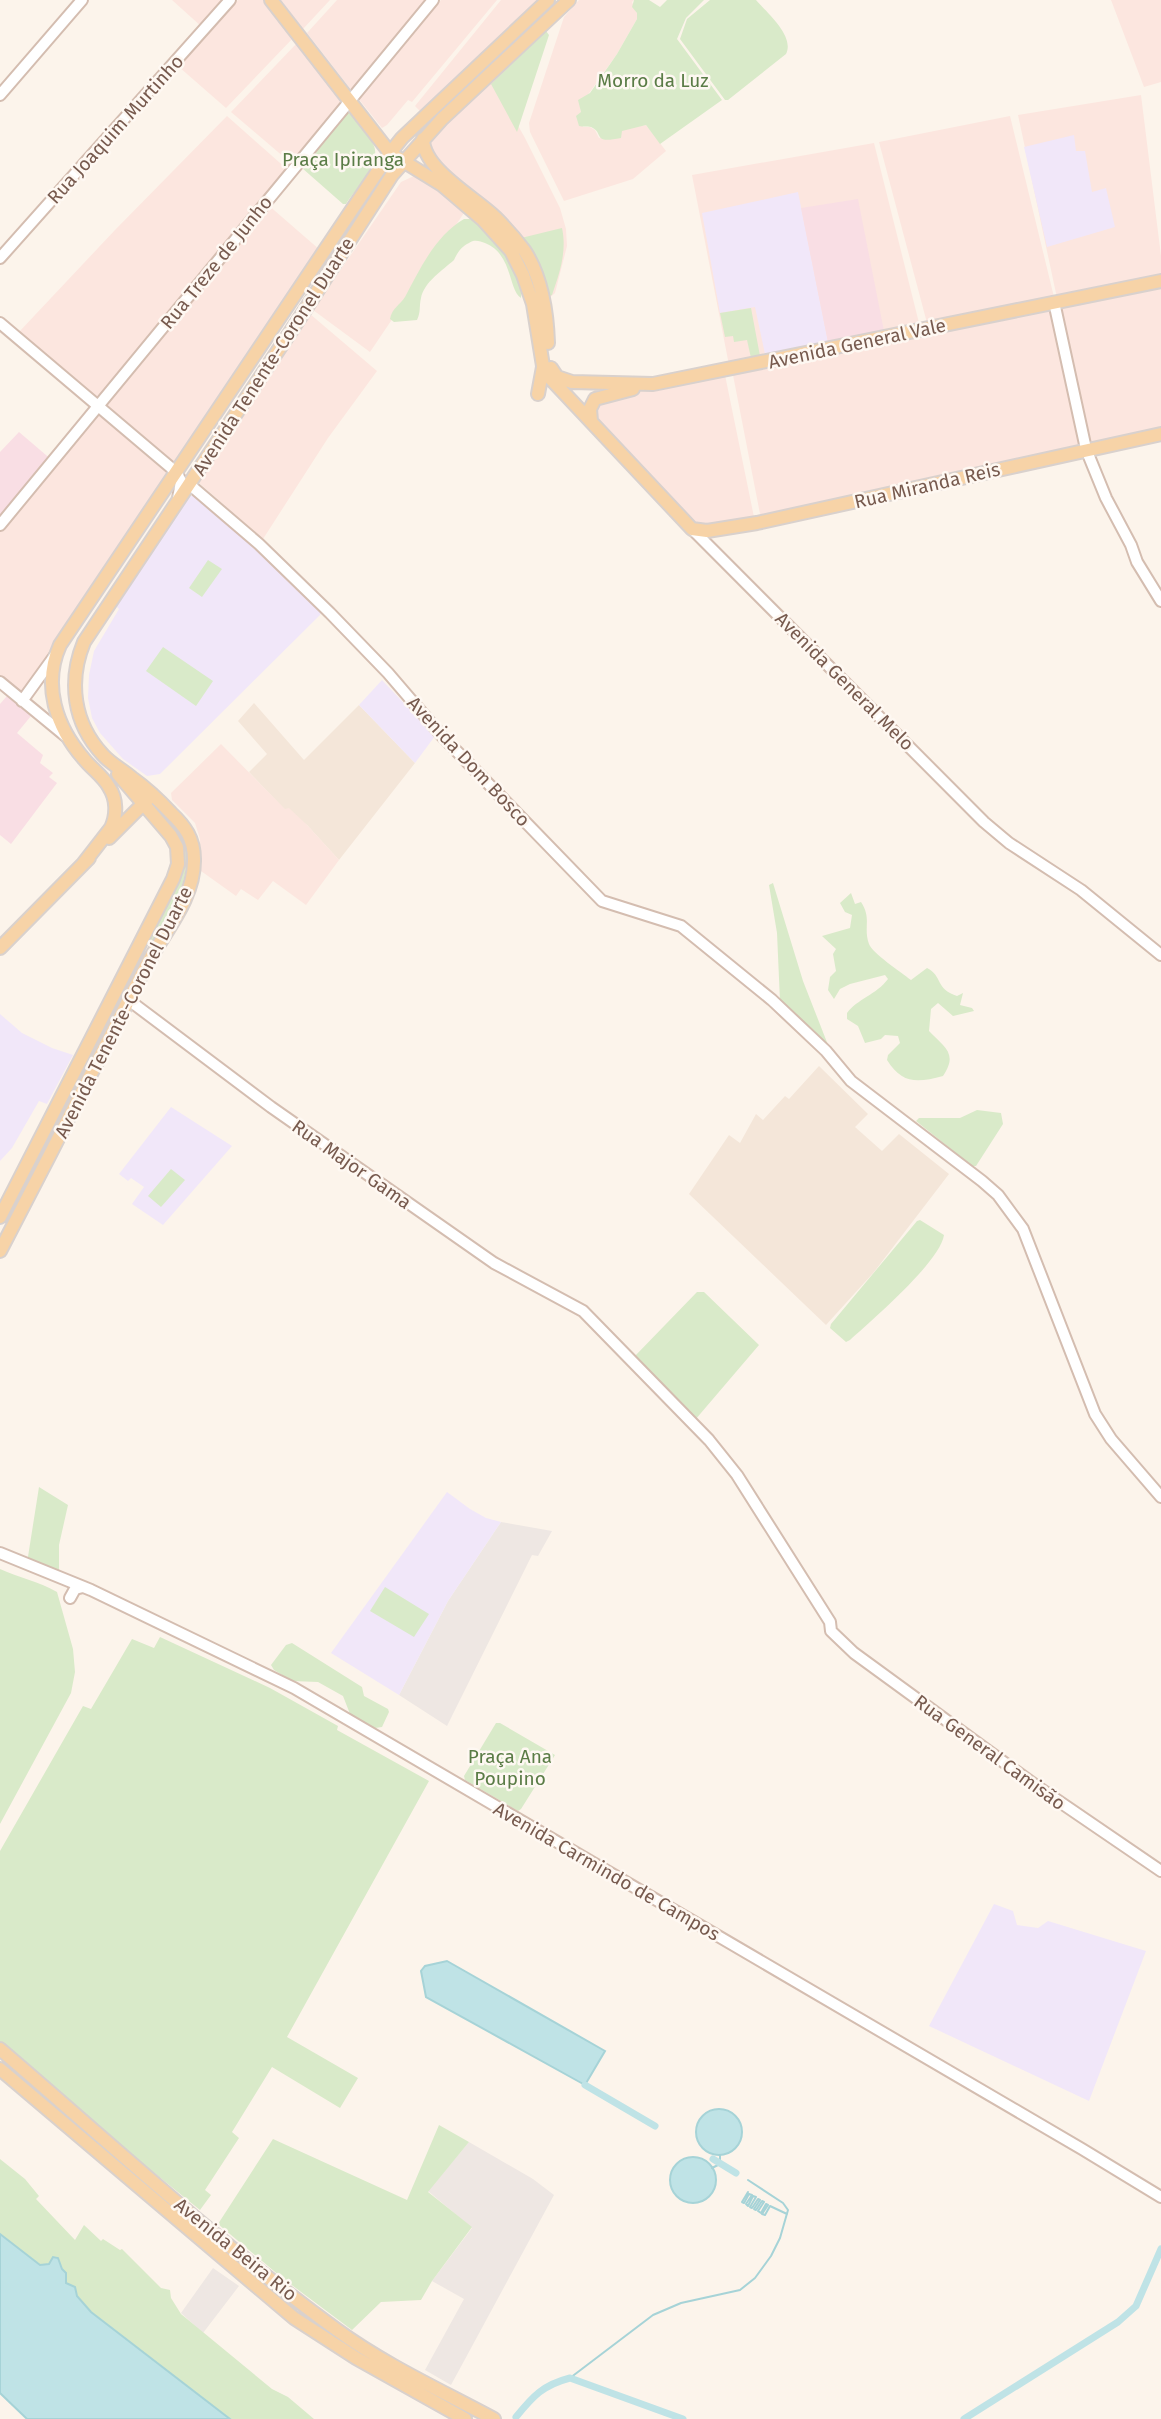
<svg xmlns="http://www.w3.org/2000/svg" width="1161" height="2419" font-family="'Fira Sans',sans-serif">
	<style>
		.residential { fill: #f4e6d9 }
		.commercial { fill: #fce6df }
		.industrial { fill: #eee7e3 }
		.education { fill: #f1e7f9 }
		.medical { fill: #f9dee4 }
		.green { fill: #d9eac9 }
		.water { fill: #bfe3e6; stroke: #a6d3d7; stroke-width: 2 }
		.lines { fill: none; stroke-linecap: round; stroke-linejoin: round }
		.stream { stroke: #a6d3d7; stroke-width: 2 }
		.canal { stroke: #bfe3e6; stroke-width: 7 }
		.secondary-casing { stroke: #d4bdb0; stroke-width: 14 }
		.primary-casing { stroke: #d9d1cd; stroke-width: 16 }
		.secondary { stroke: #fff; stroke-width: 10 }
		.primary { stroke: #f7d3a7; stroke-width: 12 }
		.labels { text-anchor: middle; stroke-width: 5; stroke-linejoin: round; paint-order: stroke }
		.park-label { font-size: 19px; fill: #5a7c46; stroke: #fef8f2 }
		.street-label { font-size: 19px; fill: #775a4e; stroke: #fef8f2 }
	</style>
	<rect width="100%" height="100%" fill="#fcf4eb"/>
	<path class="residential" d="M 254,703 L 304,760 L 359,705 L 415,763 L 339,860 L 307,825 L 285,810 L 249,772 L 267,754 L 238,721 Z
		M 819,1066 L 868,1114 L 855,1127 L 882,1151 L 899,1134 L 949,1174 L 874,1272 L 826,1325 L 689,1194 L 729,1135 L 740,1143 L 756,1114 L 763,1120 L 785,1096 L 789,1099 Z"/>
	<path class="commercial" d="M 172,0 L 226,0 L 202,27 Z
		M 238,0 L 264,0 L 295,36 L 226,108 L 179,67 Z
		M 281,0 L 330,0 L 303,29 Z
		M 337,0 L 428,0 L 352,91 L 307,33 Z
		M 441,0 L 497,0 L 412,102 L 408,100 L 387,125 L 382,128 L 358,98 Z
		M 501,0 L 543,0 L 421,112 L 415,106 Z
		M 579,0 L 634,0 L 632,2 L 637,13 L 637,19 L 617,54 L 580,106 L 583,127 L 590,127 L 595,130 L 599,138 L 628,128 L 646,125 L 666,151 L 633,179 L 564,201 L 530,132 L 529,123 L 564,17 Z
		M 1111,0 L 1161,0 L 1161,82 L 1144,87 Z
		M 298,42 L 344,102 L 292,164 L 231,112 Z
		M 492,80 L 525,138 L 560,208 L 566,229 L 567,246 L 555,293 L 548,299 L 531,258 L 443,169 L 425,144 Z
		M 1141,95 L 1161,256 L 1161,275 L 1057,298 L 1018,115 Z
		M 227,116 L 288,170 L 99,401 L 19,332 L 115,230 Z
		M 1010,116 L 1054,297 L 927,323 L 879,142 Z
		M 874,143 L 920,327 L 729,365 L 692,175 Z
		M 416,175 L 429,178 L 466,210 L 370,352 L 313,310 L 401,182 Z
		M 267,204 L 320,250 L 176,467 L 103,406 Z
		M 1161,286 L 1161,431 L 1088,447 L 1060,308 Z
		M 1054,309 L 1082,449 L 761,519 L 733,375 Z
		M 310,314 L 377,371 L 328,438 L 263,539 L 198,482 Z
		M 725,375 L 755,522 L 702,530 L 594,418 L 597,402 L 601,399 Z
		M 99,411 L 171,472 L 22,696 L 0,677 L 0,529 Z
		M 221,744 L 285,809 L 289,808 L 307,825 L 339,860 L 306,905 L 273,881 L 258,900 L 241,889 L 236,896 L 201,871 L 200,839 L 195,823 L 172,800 L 171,793 Z"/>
	<path class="industrial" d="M 501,1522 L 552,1531 L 538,1556 L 532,1555 L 447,1726 L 399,1695 L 448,1601 Z
		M 469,2142 L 533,2179 L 554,2195 L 451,2385 L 425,2370 L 464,2299 L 432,2281 L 472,2228 L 428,2191 Z
		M 213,2268 L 239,2286 L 203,2333 L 181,2313 Z"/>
	<path class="education" d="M 1074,135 L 1076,151 L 1085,151 L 1092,192 L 1106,188 L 1115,227 L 1047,247 L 1024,147 Z
		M 798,192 L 828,342 L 790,350 L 766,359 L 755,307 L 720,313 L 702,213 Z
		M 190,496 L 194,496 L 256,548 L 321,611 L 320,615 L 160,774 L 147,776 L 123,759 L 100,733 L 92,718 L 88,698 L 89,675 L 94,651 L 119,609 L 116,606 Z
		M 382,680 L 435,736 L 415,763 L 359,705 Z
		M 0,1014 L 22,1033 L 52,1048 L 73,1055 L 47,1104 L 39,1101 L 12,1148 L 0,1161 Z
		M 171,1107 L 232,1146 L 163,1225 L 132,1204 L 144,1187 L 131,1178 L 128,1181 L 119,1174 Z
		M 447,1492 L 470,1509 L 486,1518 L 501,1522 L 448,1601 L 399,1695 L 331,1653 Z
		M 994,1904 L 1013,1911 L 1017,1925 L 1038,1928 L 1048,1921 L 1146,1951 L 1089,2101 L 929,2026 Z"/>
	<path class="medical" d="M 858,199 L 884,331 L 828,342 L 801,208 Z
		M 19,432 L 53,461 L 0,525 L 0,452 Z
		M 7,696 L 31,716 L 17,733 L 43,755 L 40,763 L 53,773 L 49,777 L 57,783 L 11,844 L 0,835 L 0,704 Z"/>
	<path class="green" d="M 634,0 L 649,0 L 660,7 L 667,0 L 704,0 L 686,18 L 677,39 L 722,100 L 660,144 L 646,125 L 622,131 L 621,138 C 591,144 605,133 591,127 C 587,126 583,127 579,126 L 576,116 L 581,112 L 578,100 L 590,93 L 617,54 L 637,19 L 637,13 L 632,7 Z
		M 710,0 L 756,0 C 767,13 795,36 786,54 L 728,100 L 725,100 L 680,39 L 687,19 Z
		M 546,31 L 549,35 L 517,132 L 491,84 Z
		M 347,112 L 351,114 C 359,124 369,134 374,146 C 381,162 355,190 346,204 L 343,204 L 302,168 Z
		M 464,219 L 470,219 L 476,222 C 496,242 524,267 521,298 C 508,290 513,254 485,243 C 480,241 474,239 469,243 C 462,246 457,253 454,260 C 443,270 424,282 421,298 C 419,306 421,312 417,320 L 394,322 L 390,319 C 392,308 400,305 405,297 C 420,269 435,236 464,219 Z
		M 562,228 C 567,251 560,272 552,295 L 547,297 L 521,238 Z
		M 751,308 L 760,356 L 751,358 L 747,340 L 734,342 L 733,336 L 725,337 L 720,313 Z
		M 208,560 L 222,569 L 202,597 L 189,588 Z
		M 163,647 L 213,681 L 196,706 L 146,671 Z
		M 161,809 C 168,817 177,825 181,835 C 200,874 166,916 149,950 L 148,939 L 182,869 L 158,812 Z
		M 773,883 L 803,981 L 830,1050 L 780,1001 L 777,933 L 769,885 Z
		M 851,893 L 855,904 L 861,902 C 872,919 863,927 869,944 C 872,953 901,972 911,980 L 927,968 C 943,976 935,989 957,996 L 963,993 L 960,1005 L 972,1008 L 974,1011 L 953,1016 L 938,1003 L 931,1009 L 929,1031 C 943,1046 959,1053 943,1076 C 917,1083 902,1084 887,1060 L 888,1055 L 900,1043 L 898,1036 L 885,1035 L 881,1039 L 865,1043 L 858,1026 L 847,1019 L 847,1013 C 857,999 876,995 888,979 L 885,975 L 850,984 L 840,989 L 834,999 L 828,990 L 830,977 L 836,971 L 833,954 L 836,949 L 822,936 L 850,928 L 852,915 L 845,912 L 840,903 Z
		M 121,1001 L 15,1210 L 13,1210 L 11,1208 L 119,1002 Z
		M 977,1110 L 1001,1113 L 1003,1124 L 976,1166 L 972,1166 L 916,1121 L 919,1118 L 960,1118 Z
		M 171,1169 L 185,1180 L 161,1207 L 148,1196 Z
		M 920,1220 L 944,1235 C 940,1262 872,1320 850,1340 L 846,1342 L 830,1328 L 831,1324 L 917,1221 Z
		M 697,1292 L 704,1292 L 759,1345 L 695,1420 L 634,1357 Z
		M 39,1487 L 68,1505 L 59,1545 L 59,1577 L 27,1563 Z
		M 0,1569 C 19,1578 38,1581 57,1592 L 73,1649 L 75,1672 L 71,1693 L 0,1824 Z
		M 385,1587 L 429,1614 L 414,1637 L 370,1611 Z
		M 160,1637 L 270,1688 L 338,1726 L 337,1730 L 429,1781 L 287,2037 L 358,2078 L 340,2108 L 272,2067 L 232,2132 L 239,2138 L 205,2190 L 211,2195 L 200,2210 L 147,2167 L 0,2041 L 0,1851 L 83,1706 L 91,1709 L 132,1639 L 154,1648 Z
		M 292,1643 L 362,1687 L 364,1696 L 388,1709 L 389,1712 L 382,1727 L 375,1728 L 350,1714 L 343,1696 L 318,1682 L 292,1681 L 274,1670 L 271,1665 L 286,1645 Z
		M 496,1723 L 500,1723 L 555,1755 L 521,1809 L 518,1811 L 465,1780 L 464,1776 Z
		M 439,2125 L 469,2142 L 428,2192 L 472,2227 L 432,2281 L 421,2300 L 381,2302 L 352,2330 L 281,2277 L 218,2224 L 273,2139 L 407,2200 Z
		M 0,2159 L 25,2179 L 39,2196 L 36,2199 L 75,2240 L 84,2225 L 101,2241 L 103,2239 L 120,2250 L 122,2249 L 161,2288 L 170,2290 L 171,2298 L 181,2314 L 272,2389 L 288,2397 L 314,2419 L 230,2419 L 91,2312 L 77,2295 L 74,2287 L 66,2283 L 49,2264 L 40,2265 L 0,2234 Z"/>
	<path class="water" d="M 447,1961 L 605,2051 L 585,2085 L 426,1997 L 421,1971 L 425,1966 Z
		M696 2132a23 23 0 1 1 46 0a23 23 0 1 1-46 0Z
		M670 2180a23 23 0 1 1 46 0a23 23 0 1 1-46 0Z
		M 0,2234 L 40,2265 L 49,2264 L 53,2257 L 58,2258 L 62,2269 L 66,2273 L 66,2283 L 75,2287 L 77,2296 L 91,2312 L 230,2419 L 27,2419 L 0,2393 Z"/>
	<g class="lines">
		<path class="stream" d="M 712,2168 L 720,2164 L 720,2155
			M 748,2192 L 742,2202 L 744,2203 L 749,2194 L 752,2195 L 746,2204 L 748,2206 L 753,2196 L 756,2197 L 750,2207 L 752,2208 L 758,2199 L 760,2200 L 754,2209 L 756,2210 L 762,2201 L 764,2202 L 758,2211 L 761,2213 L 766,2204 L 768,2205 L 762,2214 L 765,2215 L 770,2206 L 787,2214
			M 570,2378 L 653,2315 L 681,2303 L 740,2290 L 755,2278 L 771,2256 L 780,2238 L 788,2210 L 783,2203 L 748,2180"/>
		<path class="canal" d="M 585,2085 L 655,2126
			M 713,2159 L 736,2173
			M 516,2417 C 533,2396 543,2385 570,2378 L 683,2419
			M 964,2419 L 1118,2322 L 1136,2306 L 1161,2249"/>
		<g class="secondary-casing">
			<path id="secondary" d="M 0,95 L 82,0
				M 0,258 L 230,0
				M 1054,302 L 1086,449 L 1106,498 L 1131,545 L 1137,562 L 1161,601
				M 0,323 L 176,472 L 181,481 L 178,499
				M 189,484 L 259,544 L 330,613 L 388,673 L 442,736 L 602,901 L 681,926 L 772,1000 L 826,1051 L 851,1081 L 982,1181 L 998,1195 L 1023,1229 L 1095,1414 L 1111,1439 L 1161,1497
				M 0,525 L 433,0
				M 692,529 L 984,822 L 1009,843 L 1081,890 L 1161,955
				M 0,682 L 68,738
				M 22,701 L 56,654
				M 130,1001 L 271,1107 L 494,1263 L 583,1311 L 709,1440 L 737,1475 L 830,1622 L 831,1631 L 854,1653 L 1035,1785 L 1161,1871
				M 0,1553 L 91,1590 L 294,1688 L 1082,2149 L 1161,2197
				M 70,1598 L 75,1589 L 83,1587"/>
		</g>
		<g class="primary-casing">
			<path id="primary" d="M 271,0 L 390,153 L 442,185 L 483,220 L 511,251 L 523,275 L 533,304 L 543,366 L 549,377 L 692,529 L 707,531 L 757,523 L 1161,434
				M 423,139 C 423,169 474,197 495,217 C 505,227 515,238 524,250 C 542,277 547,311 548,343
				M 551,368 L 557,377 L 572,382 L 653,384 L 1161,281
				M 538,394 L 543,367
				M 591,421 L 590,409 L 595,399 L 633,389
				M 109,838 L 148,799
				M 83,864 L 111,828 C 117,815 117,799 109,787 C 103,776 92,769 84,759 C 56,727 42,685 60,645 L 390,153 L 402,138 L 548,0
				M 0,948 L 89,858
				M 0,1217 L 173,879 L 178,864 L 177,847 L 171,836 L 118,774
				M 0,1251 C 49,1157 97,1063 145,968 C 162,934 195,900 194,859 C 194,839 185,826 171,813 C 159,800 146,788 132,778 C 123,770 111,764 103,755 C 73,723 68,681 84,642 L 305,310 L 392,175 L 442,119 L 569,0
				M 0,2049 C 111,2144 219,2244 337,2330 C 385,2365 442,2391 494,2419
				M 0,2069 L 294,2318 L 356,2358 L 465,2419"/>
		</g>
		<use href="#secondary" class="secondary"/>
		<use href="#primary" class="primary"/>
	</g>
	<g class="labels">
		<g class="park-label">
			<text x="653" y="87">Morro da Luz</text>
			<text x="343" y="166">Praça Ipiranga</text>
			<text x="510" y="1763">Praça Ana<tspan x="510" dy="22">Poupino</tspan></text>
		</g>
		<g class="street-label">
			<text transform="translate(115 129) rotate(-48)" y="7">Rua Joaquim Murtinho</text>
			<text transform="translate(216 262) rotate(-51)" y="7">Rua Treze de Junho</text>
			<text transform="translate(857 343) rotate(-12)" y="7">Avenida General Vale</text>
			<text transform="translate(273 356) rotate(-57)" y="7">Avenida Tenente-Coronel Duarte</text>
			<text transform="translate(927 485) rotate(-13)" y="7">Rua Miranda Reis</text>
			<text transform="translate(845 681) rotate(45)" y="7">Avenida General Melo</text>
			<text transform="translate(469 761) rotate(47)" y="7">Avenida Dom Bosco</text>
			<text transform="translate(123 1012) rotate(-63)" y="7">Avenida Tenente-Coronel Duarte</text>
			<text transform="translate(352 1164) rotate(35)" y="7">Rua Major Gama</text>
			<text transform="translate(990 1752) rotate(36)" y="7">Rua General Camisão</text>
			<text transform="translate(607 1871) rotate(30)" y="7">Avenida Carmindo de Campos</text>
			<text transform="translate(236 2249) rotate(39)" y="7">Avenida Beira Rio</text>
		</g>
	</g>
</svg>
